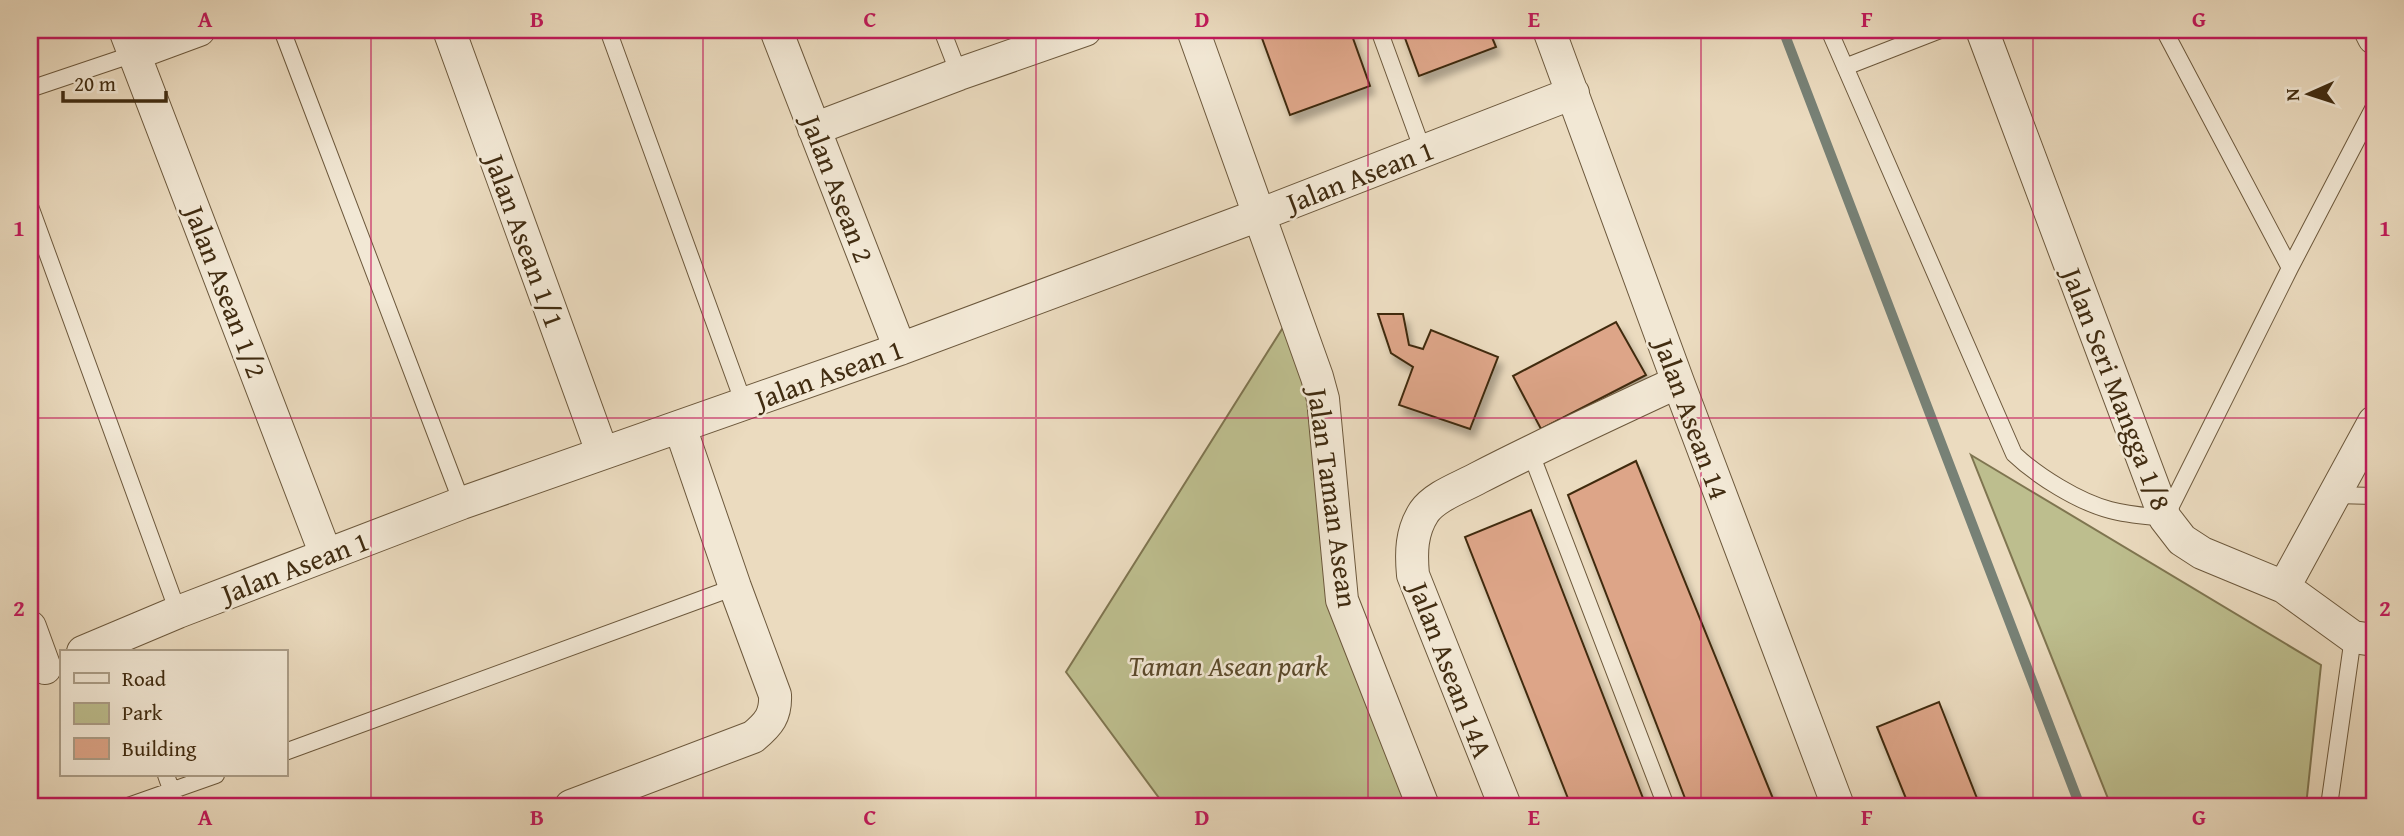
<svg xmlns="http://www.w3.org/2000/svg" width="2404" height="836" font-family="'Gentium Book Plus',serif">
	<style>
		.green { fill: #bdbe8e; stroke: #7f7550; stroke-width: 2 }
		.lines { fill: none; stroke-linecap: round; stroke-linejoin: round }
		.stream { stroke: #778176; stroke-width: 10 }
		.building { fill: #dda588; stroke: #412c11; stroke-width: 2; filter: url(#shadow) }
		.service-casing { stroke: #6c583c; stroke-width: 18 }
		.minor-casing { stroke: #6c583c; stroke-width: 34 }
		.service { stroke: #f2e8d5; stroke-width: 16 }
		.minor { stroke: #f2e8d5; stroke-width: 32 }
		.grid { fill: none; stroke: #c2185b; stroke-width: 2; stroke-opacity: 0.55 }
		.labels { text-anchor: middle; stroke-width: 5; stroke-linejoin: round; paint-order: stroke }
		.street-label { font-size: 28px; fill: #412c11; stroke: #f2e8d5 }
		.park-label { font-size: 28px; font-style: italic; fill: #5a492a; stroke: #f2e8d5 }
		.neatline { fill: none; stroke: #c2185b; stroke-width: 2.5 }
		.grid-label { font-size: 23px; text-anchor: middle; font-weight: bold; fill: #c2185b }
	</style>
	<defs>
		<filter id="shadow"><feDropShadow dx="4.5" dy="8" stdDeviation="3.5" flood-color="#0004"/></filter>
	</defs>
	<rect width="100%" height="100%" fill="#ebdbbf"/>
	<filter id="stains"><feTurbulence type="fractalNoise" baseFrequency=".00286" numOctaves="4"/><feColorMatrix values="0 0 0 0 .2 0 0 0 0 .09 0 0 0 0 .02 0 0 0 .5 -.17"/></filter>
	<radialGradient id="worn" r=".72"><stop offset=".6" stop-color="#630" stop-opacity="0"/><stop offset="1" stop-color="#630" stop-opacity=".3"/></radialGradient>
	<path class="green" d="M 1294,310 L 1339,580 L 1427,806 L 1165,806 L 1066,672 Z
		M 1971,455 L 2321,665 L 2306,806 L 2111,806 Z"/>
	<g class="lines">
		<path class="stream" d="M 1783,30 L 2080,806"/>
	</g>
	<path class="building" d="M 1259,30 L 1350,30 L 1370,86 L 1290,115 Z
		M 1402,30 L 1489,30 L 1496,47 L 1419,76 Z
		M 1378,314 L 1403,314 L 1409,345 L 1423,349 L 1431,330 L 1498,357 L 1470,429 L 1399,405 L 1413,367 L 1391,353 Z
		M 1616,322 L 1646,375 L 1541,429 L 1513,376 Z
		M 1636,461 L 1776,806 L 1688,806 L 1568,495 Z
		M 1531,510 L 1646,806 L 1571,806 L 1465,537 Z
		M 1939,702 L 1980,806 L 1909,806 L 1877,727 Z"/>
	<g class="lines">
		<g class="service-casing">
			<path id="service" d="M 282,30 L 462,503
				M 608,30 L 744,404
				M 942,30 L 959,74
				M 1379,30 L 1423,151
				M 1829,30 L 2014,454 C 2037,476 2079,502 2110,510 C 2128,515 2147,516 2165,518 L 2290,268 L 2374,107
				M 2164,30 L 2290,268
				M 1845,67 L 1940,30
				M 30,89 L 134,54
				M 30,206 L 178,612
				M 1530,451 L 1666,806
				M 2335,495 L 2374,496
				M 285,752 L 735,587
				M 166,775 L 177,806
				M 128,806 L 216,775
				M 2329,806 L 2353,637"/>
		</g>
		<g class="minor-casing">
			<path id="minor" d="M 125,30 L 326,555
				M 449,30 L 602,452
				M 776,30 L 900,349
				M 1193,30 L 1317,377 L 1323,399 L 1342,600 L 1423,806
				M 1549,30 L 1678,382 L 1838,806
				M 1982,30 L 2165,518 L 2182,540 L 2202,553 L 2284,587 L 2353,637 L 2374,640
				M 2370,30 L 2374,38
				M 134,54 L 199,30
				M 814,129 L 959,74 L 1085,30
				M 2284,587 L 2374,422
				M 30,627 L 45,668
				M 83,652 L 178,612 L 462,503 L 900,349 L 1259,215 L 1573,93
				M 571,806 L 753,737 C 769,724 776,715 775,695 L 735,587 L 680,427
				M 1505,806 L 1413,575 C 1411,553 1411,532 1424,512 C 1435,496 1462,487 1478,478 C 1544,444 1611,413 1678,382"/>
		</g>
		<use href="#service" class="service"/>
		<use href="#minor" class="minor"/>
	</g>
	<path class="grid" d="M 371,30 L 371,806M 703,30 L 703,806M 1036,30 L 1036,806M 1368,30 L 1368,806M 1701,30 L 1701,806M 2033,30 L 2033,806M 30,418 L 2374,418"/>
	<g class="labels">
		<g class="street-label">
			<text transform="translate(1360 176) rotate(-21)" y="10">Jalan Asean 1</text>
			<text transform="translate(838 189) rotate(69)" y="10">Jalan Asean 2</text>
			<text transform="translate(525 241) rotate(70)" y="10">Jalan Asean 1/1</text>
			<text transform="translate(226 292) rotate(69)" y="10">Jalan Asean 1/2</text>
			<text transform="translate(829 374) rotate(-20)" y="10">Jalan Asean 1</text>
			<text transform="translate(2117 389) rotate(69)" y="10">Jalan Seri Mangga 1/8</text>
			<text transform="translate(1692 419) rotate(70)" y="10">Jalan Asean 14</text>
			<text transform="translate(1333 498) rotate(82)" y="10">Jalan Taman Asean</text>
			<text transform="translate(295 567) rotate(-21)" y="10">Jalan Asean 1</text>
			<text transform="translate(1451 670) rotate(69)" y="10">Jalan Asean 14A</text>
		</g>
		<g class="park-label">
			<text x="1228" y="676">Taman Asean park</text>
		</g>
	</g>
	<rect width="2404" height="836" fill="none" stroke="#ebdbbf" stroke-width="77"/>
	<rect x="60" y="650" width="228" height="126" fill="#f2e8d5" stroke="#ab9d87" stroke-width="2"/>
	<rect x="74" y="673" width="35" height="10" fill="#f2e8d5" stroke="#ab9d87" stroke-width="2"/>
	<text x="122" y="686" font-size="21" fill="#412c11">Road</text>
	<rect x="74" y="703" width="35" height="21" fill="#bdbe8e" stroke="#ab9d87" stroke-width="2"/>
	<text x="122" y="720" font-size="21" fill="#412c11">Park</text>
	<rect x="74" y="738" width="35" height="21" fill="#dda588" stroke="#ab9d87" stroke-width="2"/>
	<text x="122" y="756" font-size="21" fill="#412c11">Building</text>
	<g transform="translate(2309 94) rotate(267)" stroke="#f2e8d5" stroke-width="5" paint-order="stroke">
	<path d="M0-5L12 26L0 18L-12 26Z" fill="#412c11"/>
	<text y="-10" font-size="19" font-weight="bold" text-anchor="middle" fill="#412c11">N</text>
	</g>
	<path d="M63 91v10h103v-10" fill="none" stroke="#412c11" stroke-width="3.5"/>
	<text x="74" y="91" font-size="21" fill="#412c11" stroke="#f2e8d5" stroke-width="5" paint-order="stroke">20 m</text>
	<rect x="38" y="38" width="2328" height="760" class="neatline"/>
	<g class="grid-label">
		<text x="205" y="27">A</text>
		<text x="537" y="27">B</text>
		<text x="870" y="27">C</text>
		<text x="1202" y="27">D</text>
		<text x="1534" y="27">E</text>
		<text x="1867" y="27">F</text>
		<text x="2199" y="27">G</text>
		<text x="19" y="236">1</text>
		<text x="2385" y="236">1</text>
		<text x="19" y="616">2</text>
		<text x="2385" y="616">2</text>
		<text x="205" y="825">A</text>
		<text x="537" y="825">B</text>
		<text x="870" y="825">C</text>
		<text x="1202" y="825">D</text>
		<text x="1534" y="825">E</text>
		<text x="1867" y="825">F</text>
		<text x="2199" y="825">G</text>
	</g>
	<rect width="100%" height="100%" filter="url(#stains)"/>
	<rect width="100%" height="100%" fill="url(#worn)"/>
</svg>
